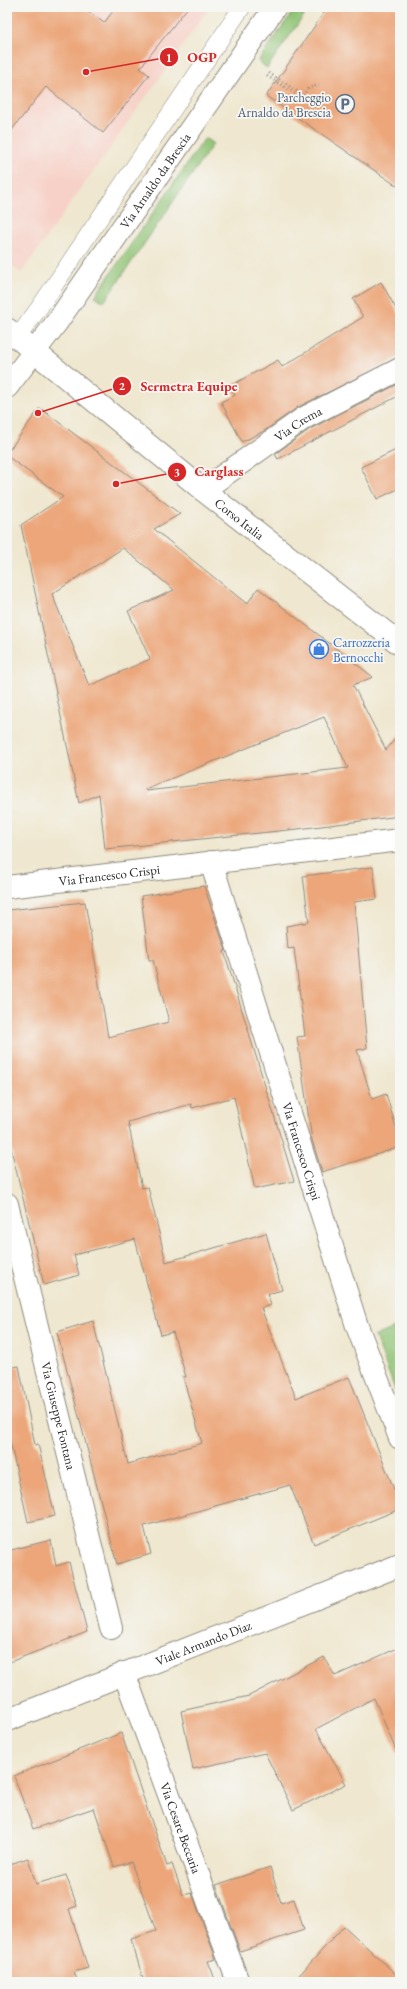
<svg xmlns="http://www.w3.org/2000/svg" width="407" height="1989" font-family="'EB Garamond',serif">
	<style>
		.built { fill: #f7d1c7 }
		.green { fill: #91c476; stroke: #5e7850 }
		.building { fill: #eca679; fill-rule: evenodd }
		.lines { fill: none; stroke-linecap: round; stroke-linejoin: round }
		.service-casing { stroke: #8d897d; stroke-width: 18 }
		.minor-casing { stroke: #8d897d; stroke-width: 24 }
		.tertiary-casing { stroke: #8d897d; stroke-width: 24 }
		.secondary-casing { stroke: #8d897d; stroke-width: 24 }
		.path { stroke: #8d897d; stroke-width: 2.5; stroke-dasharray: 1 3; stroke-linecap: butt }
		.service { stroke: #fff; stroke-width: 17 }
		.minor { stroke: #fff; stroke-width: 22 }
		.tertiary { stroke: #fff; stroke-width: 22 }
		.secondary { stroke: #fff; stroke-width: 22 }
		.labels { text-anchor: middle; stroke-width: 3.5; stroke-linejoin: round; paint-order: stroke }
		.service-label { font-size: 13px; fill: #4e5e75; stroke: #f6f6f2; text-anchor: end }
		.street-label { font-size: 13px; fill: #2b2b2b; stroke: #f6f6f2 }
		.shop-label { font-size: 13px; fill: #366cbe; stroke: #f6f6f2; text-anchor: start }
		.leader { fill: none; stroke: #d62828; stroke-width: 1.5 }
		.callout-dot { fill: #d62828; stroke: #f6f6f2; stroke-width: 1.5 }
		.mark-label { font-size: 12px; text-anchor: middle; font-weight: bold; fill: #fff }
		.callout-label { font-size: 14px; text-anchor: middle; font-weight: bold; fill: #d62828; stroke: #f6f6f2; stroke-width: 3.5; stroke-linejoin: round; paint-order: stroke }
	</style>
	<rect width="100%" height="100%" fill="#f6f6f2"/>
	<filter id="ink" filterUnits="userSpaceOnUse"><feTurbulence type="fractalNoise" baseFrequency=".025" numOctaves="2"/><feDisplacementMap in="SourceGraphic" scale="8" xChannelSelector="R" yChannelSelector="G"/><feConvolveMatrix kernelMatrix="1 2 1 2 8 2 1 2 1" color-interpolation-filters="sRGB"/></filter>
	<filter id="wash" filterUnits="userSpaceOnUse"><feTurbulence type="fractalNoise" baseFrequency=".012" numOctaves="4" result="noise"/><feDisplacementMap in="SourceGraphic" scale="16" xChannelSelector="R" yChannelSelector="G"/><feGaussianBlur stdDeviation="0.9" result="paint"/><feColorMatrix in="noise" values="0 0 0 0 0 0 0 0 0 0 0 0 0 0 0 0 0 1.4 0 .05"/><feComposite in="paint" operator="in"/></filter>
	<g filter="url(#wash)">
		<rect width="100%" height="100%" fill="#efe7cf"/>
		<path class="built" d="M 7,7 L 210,7 L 21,273 L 7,262 Z"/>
		<path class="green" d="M 296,7 L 310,7 L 267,68 L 258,61 Z
			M 205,138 L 213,144 L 104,302 L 95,296 Z
			M 395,1328 L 400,1343 L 400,1403 L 375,1336 Z"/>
		<g id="blocks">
			<path class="building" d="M 7,7 L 83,7 L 104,23 L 116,7 L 188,7 L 140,68 L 149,75 L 103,133 L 46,87 L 7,136 Z
				M 328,7 L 400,7 L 400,188 L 266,96 Z
				M 381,282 L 400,316 L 400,357 L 298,407 L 264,431 L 242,442 L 221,402 L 235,395 L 230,386 L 278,360 L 282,367 L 363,317 L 353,299 Z
				M 400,383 L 400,395 L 278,459 L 275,454 L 310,429 Z
				M 40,408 L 180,514 L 154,529 L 247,604 L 258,588 L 373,677 L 353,685 L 386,750 L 400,733 L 400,816 L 298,829 L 105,849 L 99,794 L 79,803 L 21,525 L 63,497 L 7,456 L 7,453 ZM 123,548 L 174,590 L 128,611 L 150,659 L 89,686 L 52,594 ZM 324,717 L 348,768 L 146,791 L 145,789 Z
				M 400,448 L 400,488 L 377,499 L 361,467 Z
				M 373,867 L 377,899 L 354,902 L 367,1048 L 357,1050 L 372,1099 L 386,1094 L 400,1140 L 400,1147 L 322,1172 L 312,1140 L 297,1037 L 305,1036 L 294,948 L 288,949 L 286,926 L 309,922 L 303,876 Z
				M 204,886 L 226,951 L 224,951 L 294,1181 L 255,1189 L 234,1097 L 192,1108 L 191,1104 L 128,1122 L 142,1188 L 148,1187 L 166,1262 L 266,1233 L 282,1290 L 267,1294 L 271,1305 L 261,1308 L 296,1398 L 349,1377 L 400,1504 L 400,1509 L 314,1544 L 290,1485 L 144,1526 L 151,1554 L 117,1564 L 57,1332 L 93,1321 L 128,1464 L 202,1443 L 183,1377 L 186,1377 L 173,1332 L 161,1335 L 135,1239 L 74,1255 L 79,1275 L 44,1285 L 7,1132 L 7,910 L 85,902 L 108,1037 L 169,1022 L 153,960 L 149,960 L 141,896 Z
				M 19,1366 L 35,1445 L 38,1444 L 55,1516 L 28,1522 L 7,1428 L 7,1368 Z
				M 51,1540 L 56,1566 L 69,1562 L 87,1632 L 7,1663 L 7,1551 Z
				M 400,1647 L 400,1760 L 374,1698 L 316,1729 L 346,1784 L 293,1810 L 265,1753 L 193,1769 L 181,1711 L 249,1696 L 324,1657 L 335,1676 Z
				M 121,1733 L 167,1866 L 172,1864 L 183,1895 L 192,1893 L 216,1959 L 208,1961 L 216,1982 L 144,1982 L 131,1939 L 156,1931 L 131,1862 L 114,1867 L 94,1808 L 33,1829 L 14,1776 Z
				M 28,1858 L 36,1884 L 66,1875 L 77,1906 L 69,1909 L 88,1968 L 74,1972 L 78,1982 L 7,1982 L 7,1865 Z
				M 270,1867 L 281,1903 L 294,1899 L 304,1930 L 240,1951 L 216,1885 Z
				M 344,1926 L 400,1978 L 400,1982 L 293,1982 Z"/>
		</g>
	</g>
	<g filter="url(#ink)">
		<use href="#blocks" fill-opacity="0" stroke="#8d897d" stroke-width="1"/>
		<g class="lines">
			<g class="service-casing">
				<path id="service" d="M 17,338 L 39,308 L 242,7"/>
			</g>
			<g class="minor-casing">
				<g id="minor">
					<path id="s1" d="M 7,387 L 57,322 L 275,7"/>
					<path id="s2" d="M 203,490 L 304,418 L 400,369"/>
					<path id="s3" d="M 211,862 L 357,1326 L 400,1438"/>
					<path id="s4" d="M 7,887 L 400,840"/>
					<path id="s5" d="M 7,1204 L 111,1628"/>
					<path id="s6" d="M 124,1673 L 238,1982"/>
				</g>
			</g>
			<g class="tertiary-casing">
				<g id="tertiary">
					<path id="s7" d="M 7,329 L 203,490 L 400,644"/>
				</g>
			</g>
			<g class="secondary-casing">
				<g id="secondary">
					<path id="s8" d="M 7,1720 L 400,1565"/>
				</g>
			</g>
			<path class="path" d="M 269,73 L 303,95 L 308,88 L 319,85
				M 267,76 L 297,95"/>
			<use href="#service" class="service"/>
			<use href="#minor" class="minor"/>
			<use href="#tertiary" class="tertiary"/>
			<use href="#secondary" class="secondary"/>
		</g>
	</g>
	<defs>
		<g id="parking-ring" transform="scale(1)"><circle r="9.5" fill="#f6f6f2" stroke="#5c6f8a" stroke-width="1.5"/><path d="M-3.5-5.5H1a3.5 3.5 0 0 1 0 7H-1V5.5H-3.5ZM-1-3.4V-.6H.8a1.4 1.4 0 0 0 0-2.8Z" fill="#5c6f8a"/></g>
		<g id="shop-ring" transform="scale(1)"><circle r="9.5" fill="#f6f6f2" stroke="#3f7fe0" stroke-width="1.5"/><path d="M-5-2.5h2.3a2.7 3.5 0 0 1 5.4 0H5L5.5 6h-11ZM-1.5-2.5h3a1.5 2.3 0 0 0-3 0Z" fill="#3f7fe0"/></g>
	</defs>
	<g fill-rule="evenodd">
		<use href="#parking-ring" x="345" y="104"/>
		<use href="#shop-ring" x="319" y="649"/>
	</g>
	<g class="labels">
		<g class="service-label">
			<text x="331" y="102">Parcheggio<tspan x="331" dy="15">Arnaldo da Brescia</tspan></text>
		</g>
		<g class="street-label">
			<text dy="5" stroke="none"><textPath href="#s1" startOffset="254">Via Arnaldo da Brescia</textPath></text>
			<text dy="5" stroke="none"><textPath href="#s2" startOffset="116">Via Crema</textPath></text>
			<text dy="5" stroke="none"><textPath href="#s7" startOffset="300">Corso Italia</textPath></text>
			<text dy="5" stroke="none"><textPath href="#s4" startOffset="103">Via Francesco Crispi</textPath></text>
			<text dy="5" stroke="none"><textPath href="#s3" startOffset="303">Via Francesco Crispi</textPath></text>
			<text dy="5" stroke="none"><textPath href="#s5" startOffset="218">Via Giuseppe Fontana</textPath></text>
			<text dy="5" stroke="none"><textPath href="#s8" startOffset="211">Viale Armando Diaz</textPath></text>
			<text dy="5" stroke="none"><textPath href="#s6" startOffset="165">Via Cesare Beccaria</textPath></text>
		</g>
		<g class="shop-label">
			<text x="333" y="647">Carrozzeria<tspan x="333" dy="15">Bernocchi</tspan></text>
		</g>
	</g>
	<path class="leader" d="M86 72L169 57M38 413L122 386M116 484L177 472"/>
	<g class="callout-dot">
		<circle cx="86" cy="72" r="4"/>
		<circle cx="38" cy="413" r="4"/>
		<circle cx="116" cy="484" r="4"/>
		<circle cx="169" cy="57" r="10"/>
		<circle cx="122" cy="386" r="10"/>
		<circle cx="177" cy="472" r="10"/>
	</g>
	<g class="mark-label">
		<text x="169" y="62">1</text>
		<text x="122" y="390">2</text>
		<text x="177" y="476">3</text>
	</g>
	<g class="callout-label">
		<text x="202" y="62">OGP</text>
		<text x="189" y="391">Sermetra Equipe</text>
		<text x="219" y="476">Carglass</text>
	</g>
	<rect width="407" height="1989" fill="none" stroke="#f6f6f2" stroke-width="24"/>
</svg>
